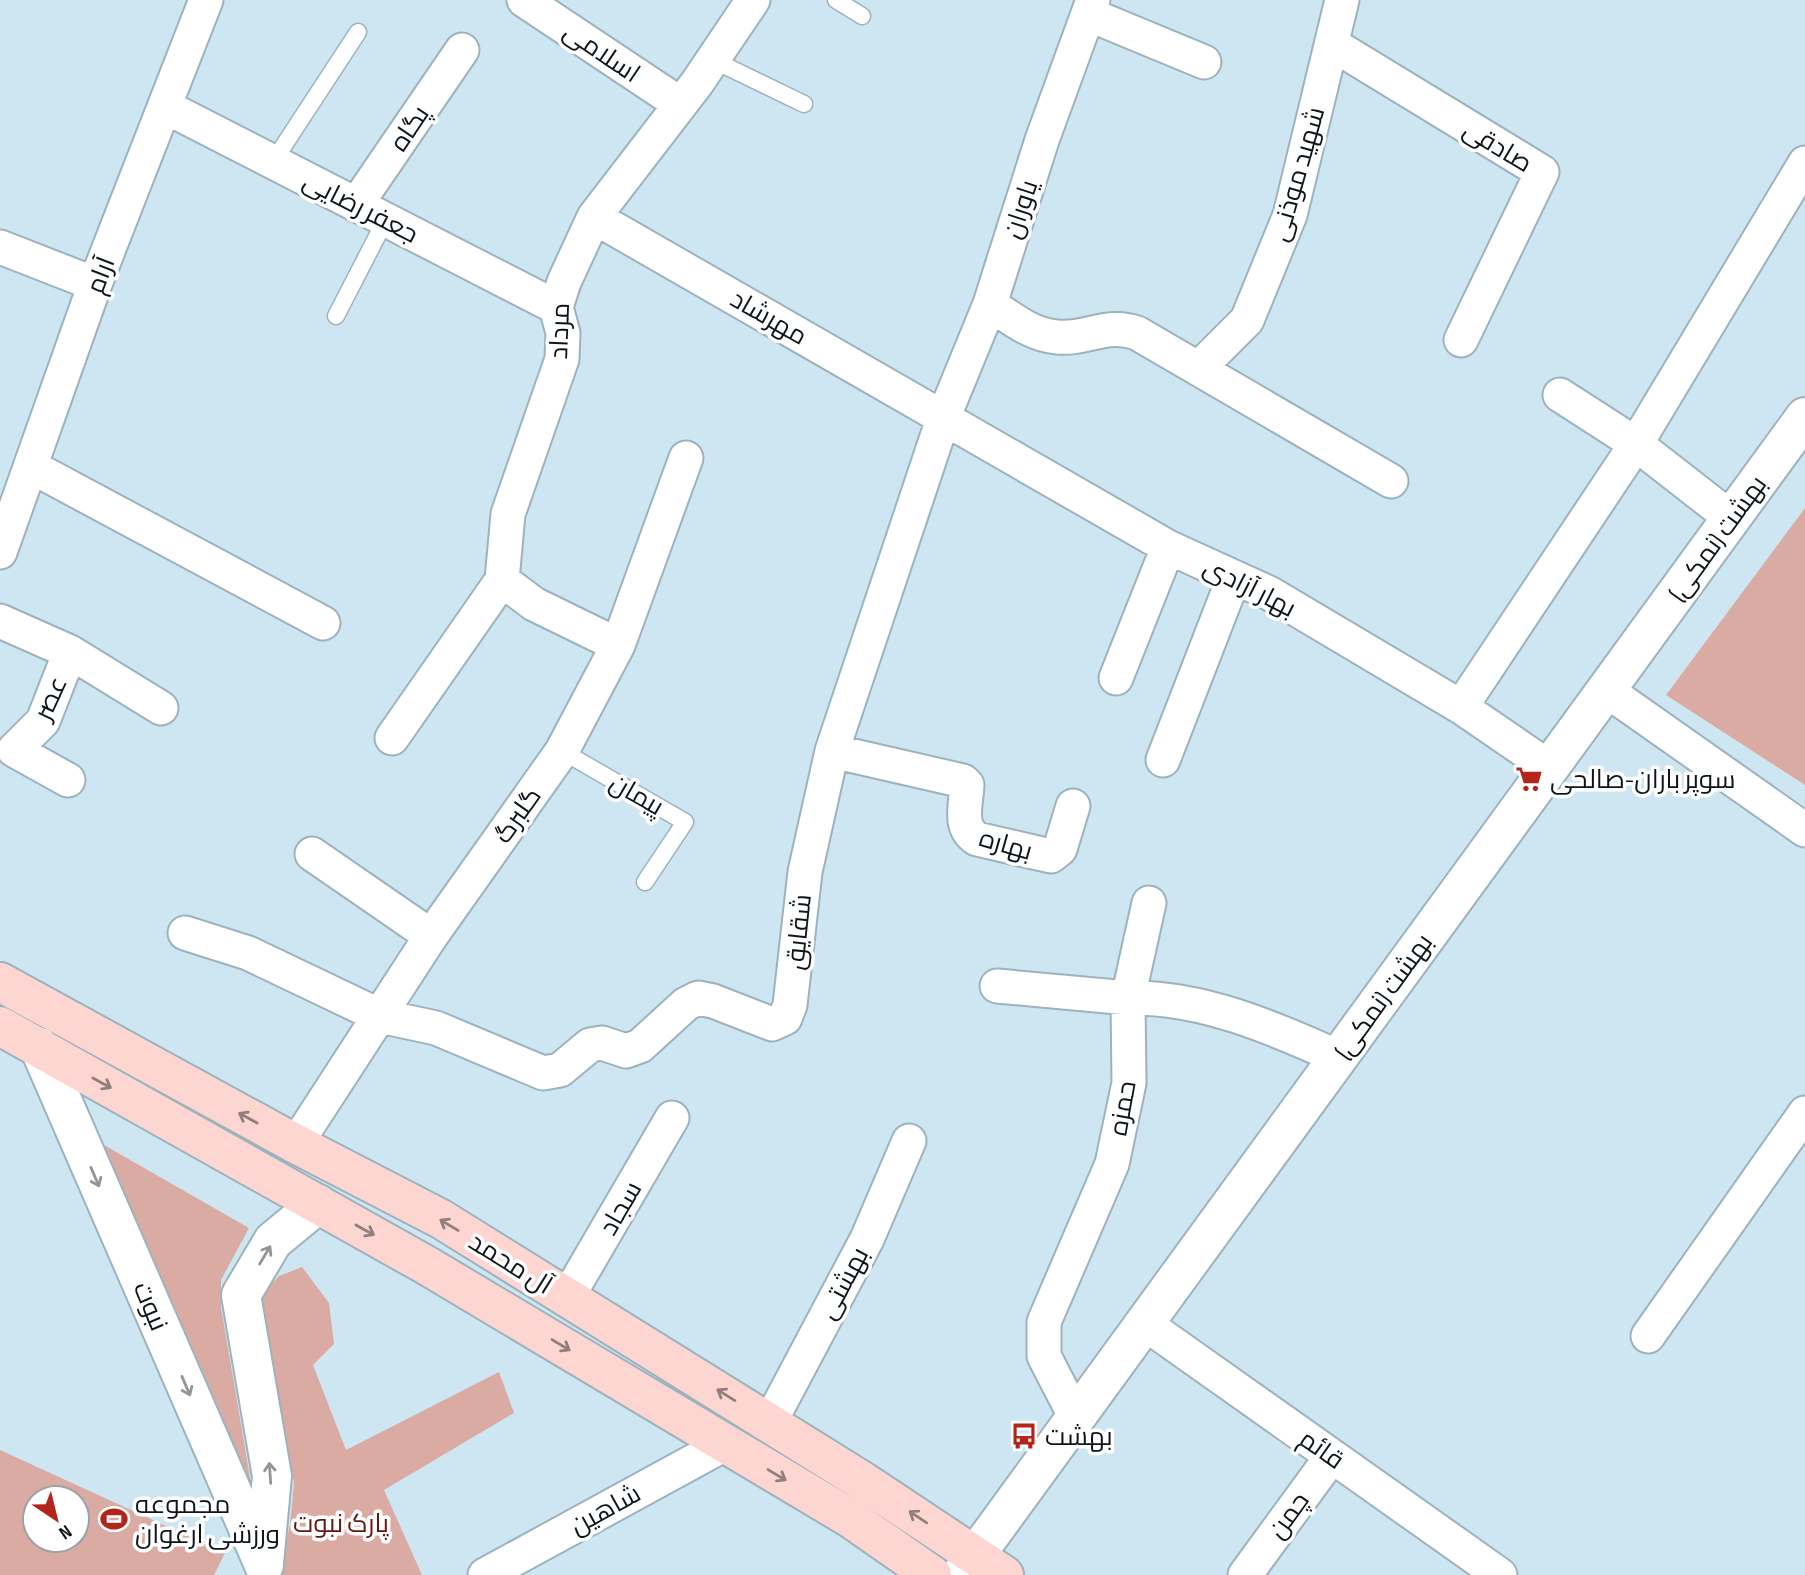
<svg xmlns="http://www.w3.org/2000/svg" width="1805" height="1575" font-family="'Sofia Sans Condensed',Cairo,sans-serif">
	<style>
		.green { fill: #daaba3; fill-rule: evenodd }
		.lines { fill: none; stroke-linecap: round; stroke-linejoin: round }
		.service-casing { stroke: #9cb3be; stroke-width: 19 }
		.minor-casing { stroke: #9cb3be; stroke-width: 37 }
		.tertiary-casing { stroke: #9cb3be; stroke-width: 42 }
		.secondary-casing { stroke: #9cb3be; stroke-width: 42 }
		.service { stroke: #fff; stroke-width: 16 }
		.minor { stroke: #fff; stroke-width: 33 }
		.tertiary { stroke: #fff; stroke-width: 38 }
		.secondary { stroke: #fdd6d1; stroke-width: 38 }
		.oneway { stroke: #917f7e }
		.oneway2 { stroke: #929698 }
		.labels { text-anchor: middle; stroke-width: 7; stroke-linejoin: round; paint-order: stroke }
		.street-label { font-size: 26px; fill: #0d1519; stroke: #fff }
		.poi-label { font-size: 26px; fill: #0d1519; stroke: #fff; text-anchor: start }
		.park-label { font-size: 26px; fill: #65160f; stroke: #fff }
	</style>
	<rect width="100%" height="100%" fill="#cee6f2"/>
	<path class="green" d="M 1805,508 L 1805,785 L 1666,695 Z
		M 104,1145 L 249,1228 L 221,1280 L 221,1307 L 251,1483 Z
		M 302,1267 L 329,1303 L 334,1344 L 313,1365 L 346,1450 L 499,1372 L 514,1413 L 384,1490 L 422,1575 L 278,1575 L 290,1525 L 294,1483 L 258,1298 L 279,1276 Z
		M 0,1450 L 225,1553 L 214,1575 L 0,1575 ZM 35,1498 L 77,1498 L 77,1540 L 35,1540 Z"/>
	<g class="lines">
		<g class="service-casing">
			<path id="service" d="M 836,0 L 862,16
				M 711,59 L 804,104
				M 273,162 L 358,32
				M 336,316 L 386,219
				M 562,751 L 685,822 L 645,882"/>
		</g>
		<g class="minor-casing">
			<path id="minor" d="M 524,0 L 680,104
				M 1088,14 L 1204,62
				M 1332,44 L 1542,172 L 1461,340
				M 166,107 L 556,307
				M 356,205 L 462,50
				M 594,217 L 1168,547 L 1269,593 L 1461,707 L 1550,768
				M 0,247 L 95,284
				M 990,304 C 1011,318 1031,335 1057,337 C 1087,340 1107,322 1137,333 L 1391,481
				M 1200,367 L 1247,320 L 1290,215 L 1342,0
				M 1560,395 L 1636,444 L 1731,518
				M 32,467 L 323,623
				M 0,552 L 95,284 L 206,0
				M 0,621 L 70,652 L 43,721 L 14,750 L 68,780
				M 618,645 L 534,604 L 502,580 L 508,514 L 562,359 L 563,333 L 556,307 L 564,282 L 594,217 L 697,83 L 753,0
				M 70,652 L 161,708
				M 1116,678 L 1168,547
				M 1606,690 L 1805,830
				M 1461,707 L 1636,444 L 1805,163
				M 392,738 L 502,580
				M 832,751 L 963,781 L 967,785 C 966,805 958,827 977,839 L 1051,856 L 1060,849 L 1073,806
				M 1163,760 L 1234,577
				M 312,854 L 431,936
				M 185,933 L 248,953 L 380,1016 L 436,1028 L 543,1073 L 560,1070 L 590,1045 L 602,1043 L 626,1051 L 640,1046 L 686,1004 L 698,998 L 713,1001 L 772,1024 L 785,1018 L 790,1005 L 805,872 L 832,751 L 944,416 L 990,304 L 1042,140 L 1093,0
				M 997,986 L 1128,998 L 1149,903
				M 296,1144 L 431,936 L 562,751 L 618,645 L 686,458
				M 567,1298 L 672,1118
				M 1144,1323 L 1500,1575
				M 1648,1336 L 1805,1113
				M 1076,1418 L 1044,1356 L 1044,1322 L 1112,1164 L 1129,1083 L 1128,998 C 1200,996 1274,1028 1338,1057
				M 770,1422 L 867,1239 L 909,1141
				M 485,1575 L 725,1444
				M 1245,1575 L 1332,1456"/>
		</g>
		<g class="tertiary-casing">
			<path id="tertiary" d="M 39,1047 L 264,1565
				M 264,1563 L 272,1476 L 241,1295 L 273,1241 L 318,1204
				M 961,1575 L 1805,417"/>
		</g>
		<g class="secondary-casing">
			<path id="secondary" d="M 0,982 L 296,1144 L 441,1219 L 864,1482 L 1004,1575
				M 0,1026 L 426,1265 L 850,1518 L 932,1575"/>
		</g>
		<use href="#service" class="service"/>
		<use href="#minor" class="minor"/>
		<use href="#tertiary" class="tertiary"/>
		<use href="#secondary" class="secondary"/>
	</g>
	<defs><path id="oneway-shaft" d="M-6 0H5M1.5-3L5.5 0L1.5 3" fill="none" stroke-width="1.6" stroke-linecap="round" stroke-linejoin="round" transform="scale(1.75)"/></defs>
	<g class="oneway">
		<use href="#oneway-shaft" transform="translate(102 1083) rotate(29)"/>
		<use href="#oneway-shaft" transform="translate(248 1118) rotate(-151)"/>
		<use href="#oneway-shaft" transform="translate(449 1225) rotate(-149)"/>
		<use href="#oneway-shaft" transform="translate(365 1230) rotate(29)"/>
		<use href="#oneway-shaft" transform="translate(561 1345) rotate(31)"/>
		<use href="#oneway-shaft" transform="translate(726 1395) rotate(-148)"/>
		<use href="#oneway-shaft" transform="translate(777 1475) rotate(31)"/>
		<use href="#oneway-shaft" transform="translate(918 1517) rotate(-146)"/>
	</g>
	<g class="oneway2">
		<use href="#oneway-shaft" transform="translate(95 1177) rotate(67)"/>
		<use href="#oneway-shaft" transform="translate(265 1255) rotate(-59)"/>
		<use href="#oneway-shaft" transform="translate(186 1386) rotate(67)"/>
		<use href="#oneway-shaft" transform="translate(270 1473) rotate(-94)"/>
	</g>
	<defs>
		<g id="supermarket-bare" transform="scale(2.1)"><path d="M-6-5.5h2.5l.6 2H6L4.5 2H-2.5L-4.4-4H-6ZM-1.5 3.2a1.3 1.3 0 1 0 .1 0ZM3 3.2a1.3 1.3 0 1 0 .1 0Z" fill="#b3251b" stroke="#fff" stroke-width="2.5" paint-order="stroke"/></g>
		<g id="bus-bare" transform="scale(2.1)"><path d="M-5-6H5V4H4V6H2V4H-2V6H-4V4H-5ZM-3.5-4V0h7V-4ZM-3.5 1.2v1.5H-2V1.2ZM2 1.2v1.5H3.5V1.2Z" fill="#b3251b" stroke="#fff" stroke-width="2.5" paint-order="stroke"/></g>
		<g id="stadium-bare" transform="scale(2.1)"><path d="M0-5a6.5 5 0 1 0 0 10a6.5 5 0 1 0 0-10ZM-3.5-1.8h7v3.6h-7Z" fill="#b3251b" stroke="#fff" stroke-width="2.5" paint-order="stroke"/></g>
	</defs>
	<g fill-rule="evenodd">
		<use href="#supermarket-bare" x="1529" y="779"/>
		<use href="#bus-bare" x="1024" y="1436"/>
		<use href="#stadium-bare" x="114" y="1519"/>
	</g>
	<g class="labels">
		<g class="street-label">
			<text transform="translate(602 52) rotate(34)" y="9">اسلامی</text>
			<text transform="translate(409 128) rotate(-56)" y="9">پگاه</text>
			<text transform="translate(1498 146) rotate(31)" y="9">صادقی</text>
			<text transform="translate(1297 174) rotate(-74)" y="9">شهید موذنی</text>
			<text transform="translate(361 207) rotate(27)" y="9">جعفر رضایی</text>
			<text transform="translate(1020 209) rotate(-72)" y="9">یاوران</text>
			<text transform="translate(100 275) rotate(-69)" y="9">آرام</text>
			<text transform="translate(769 317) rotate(30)" y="9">مهرشاد</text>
			<text transform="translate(559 331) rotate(-88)" y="9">مرداد</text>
			<text transform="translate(1717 538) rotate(-54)" y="9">بهشت (نمکی)</text>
			<text transform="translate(1250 587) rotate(27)" y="9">بهار آزادی</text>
			<text transform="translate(50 698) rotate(-65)" y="9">عصر</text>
			<text transform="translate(637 794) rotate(30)" y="9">پیمان</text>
			<text transform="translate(517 815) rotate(-55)" y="9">گلبرگ</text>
			<text transform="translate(1006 844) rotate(16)" y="9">بهاره</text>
			<text transform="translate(798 932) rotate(-84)" y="9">شقایق</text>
			<text transform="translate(1383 996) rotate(-54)" y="9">بهشت (نمکی)</text>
			<text transform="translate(1122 1108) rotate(-80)" y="9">حمزه</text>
			<text transform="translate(620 1208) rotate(-60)" y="9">سجاد</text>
			<text transform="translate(511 1263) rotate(32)" y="9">آل محمد</text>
			<text transform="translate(843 1283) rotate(-62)" y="9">بهشتی</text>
			<text transform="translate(151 1306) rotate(67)" y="9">نبوت</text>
			<text transform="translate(1322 1449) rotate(35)" y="9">قائم</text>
			<text transform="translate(605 1509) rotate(-29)" y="9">شاهین</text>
			<text transform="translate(1288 1515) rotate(-54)" y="9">چمن</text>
		</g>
		<g class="poi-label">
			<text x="1550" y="788">سوپر باران-صالحی</text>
			<text x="1045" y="1445">بهشت</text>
			<text x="135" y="1513">مجموعه<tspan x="135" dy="30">ورزشی ارغوان</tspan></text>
		</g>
		<g class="park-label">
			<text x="341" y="1532">پارک نبوت</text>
		</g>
	</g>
	<g transform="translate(56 1519) rotate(145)"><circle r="33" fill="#ffffff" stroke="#9ea1a3" stroke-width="2"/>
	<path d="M0-5L12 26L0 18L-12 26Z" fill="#b3251b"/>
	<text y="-10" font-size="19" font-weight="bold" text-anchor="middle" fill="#0d1519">N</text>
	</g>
</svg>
